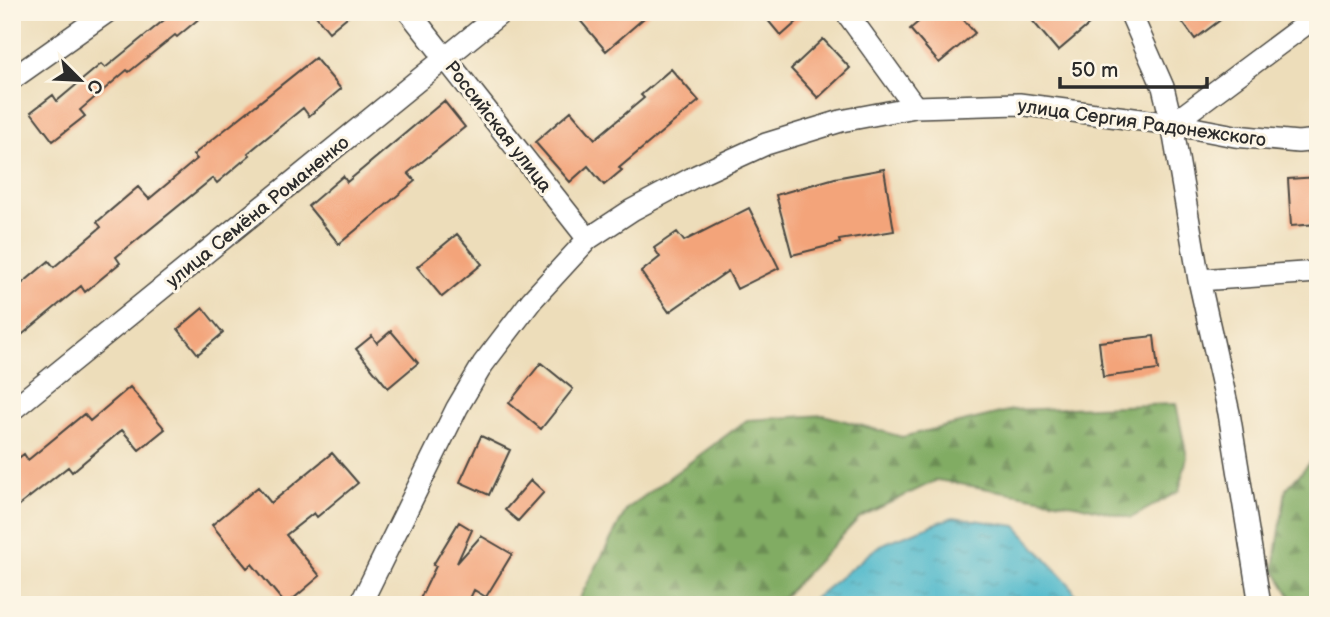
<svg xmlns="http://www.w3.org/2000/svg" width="1330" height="617" font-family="'Balsamiq Sans',sans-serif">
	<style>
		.forest { fill: url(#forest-firs); stroke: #566c48; stroke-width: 2 }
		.water { fill: url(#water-ripples); stroke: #3c727b; stroke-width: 2 }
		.building { fill: #f3a47a }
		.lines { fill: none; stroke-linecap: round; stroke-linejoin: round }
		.minor-casing { stroke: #484640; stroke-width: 24 }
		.minor { stroke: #fff; stroke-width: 21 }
		.labels { text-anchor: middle; stroke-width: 6; stroke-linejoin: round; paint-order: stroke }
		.street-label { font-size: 19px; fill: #2b2b2b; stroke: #fcf5e5 }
	</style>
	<defs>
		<pattern id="forest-firs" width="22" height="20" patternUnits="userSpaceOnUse" patternTransform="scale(1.75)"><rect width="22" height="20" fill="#81ac64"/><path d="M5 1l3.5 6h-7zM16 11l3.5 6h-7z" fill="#6a8c53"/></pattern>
		<pattern id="water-ripples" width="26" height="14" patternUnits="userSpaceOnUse" patternTransform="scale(1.75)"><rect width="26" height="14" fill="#4eb8cb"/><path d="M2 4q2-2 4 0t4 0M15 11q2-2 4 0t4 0" fill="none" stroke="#4196a5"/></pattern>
	</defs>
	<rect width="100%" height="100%" fill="#fcf5e5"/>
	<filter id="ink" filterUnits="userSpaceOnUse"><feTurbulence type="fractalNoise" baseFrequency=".0143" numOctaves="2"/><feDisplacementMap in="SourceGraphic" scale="14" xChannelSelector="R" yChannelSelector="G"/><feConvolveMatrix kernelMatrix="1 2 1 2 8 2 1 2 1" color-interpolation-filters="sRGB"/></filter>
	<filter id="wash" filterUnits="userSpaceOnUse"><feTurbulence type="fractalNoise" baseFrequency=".00686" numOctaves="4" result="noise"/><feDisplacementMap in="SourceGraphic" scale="28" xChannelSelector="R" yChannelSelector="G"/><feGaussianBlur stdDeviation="1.57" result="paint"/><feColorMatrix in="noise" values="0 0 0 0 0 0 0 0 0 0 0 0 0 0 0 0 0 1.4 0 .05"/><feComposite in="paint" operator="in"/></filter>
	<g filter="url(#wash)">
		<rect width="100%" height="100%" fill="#edddba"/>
		<path class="forest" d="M 1176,404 L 1187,457 L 1179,491 L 1131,518 L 1079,505 L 937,480 L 860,517 L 776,605 L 576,605 L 627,509 L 747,420 L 824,415 L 902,437 L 1012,410 Z
			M 1318,454 L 1318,605 L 1296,605 L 1274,569 L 1286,489 Z"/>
		<path class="water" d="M 953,517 L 1016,526 L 1070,585 L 1081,605 L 806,605 L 880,545 Z"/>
		<g id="blocks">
			<path class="building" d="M 174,12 L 207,12 L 177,37 L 175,35 L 129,72 L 127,70 L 80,110 L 85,116 L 53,141 L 31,112 L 53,95 L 57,101 L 101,64 L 105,68 Z
				M 313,12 L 353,12 L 329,32 Z
				M 573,12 L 651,12 L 606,51 Z
				M 761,12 L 808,12 L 781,36 Z
				M 930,12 L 957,12 L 975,33 L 939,63 L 910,29 Z
				M 1039,12 L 1082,12 L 1091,23 L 1058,51 L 1031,19 Z
				M 1175,12 L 1231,12 L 1195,39 Z
				M 823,39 L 850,68 L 818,98 L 791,69 Z
				M 315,58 L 341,89 L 309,116 L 303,108 L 248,153 L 250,155 L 217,183 L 213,178 L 116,257 L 120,263 L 85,292 L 81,286 L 12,343 L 12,292 L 49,261 L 54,267 L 101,227 L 97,222 L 138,187 L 149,199 L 197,159 L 193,155 Z
				M 671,69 L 699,101 L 619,168 L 622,170 L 604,185 L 588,166 L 570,182 L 535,142 L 571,111 L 595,139 L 644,98 L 641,95 Z
				M 444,101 L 465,127 L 408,173 L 415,181 L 339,244 L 308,206 L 343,176 L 347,182 Z
				M 884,169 L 894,231 L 839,240 L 840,243 L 792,255 L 776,195 L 835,178 Z
				M 1318,177 L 1318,224 L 1291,226 L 1288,179 Z
				M 749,208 L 779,268 L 737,289 L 728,271 L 669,312 L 641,272 L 660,257 L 654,248 L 677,232 L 684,241 Z
				M 457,234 L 482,264 L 442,297 L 417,267 Z
				M 203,308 L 223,333 L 198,354 L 178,329 Z
				M 391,331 L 418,363 L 388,388 L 356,349 L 372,336 L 377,343 Z
				M 1154,336 L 1158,370 L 1103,377 L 1099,342 Z
				M 541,363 L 573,389 L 541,429 L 509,403 Z
				M 130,387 L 165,429 L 139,450 L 122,430 L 72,472 L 68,467 L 12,511 L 12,463 L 24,454 L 28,460 L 84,414 L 90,421 Z
				M 481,436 L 510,450 L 489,495 L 460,482 Z
				M 332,453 L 358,483 L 317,517 L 314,513 L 286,535 L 320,576 L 286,605 L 252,564 L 247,568 L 212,525 L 258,487 L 271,503 Z
				M 531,480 L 544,492 L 518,521 L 505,510 Z
				M 459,522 L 472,530 L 457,563 L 481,536 L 512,554 L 486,597 L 474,590 L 467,605 L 417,605 L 436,566 L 433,565 Z"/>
		</g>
	</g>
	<g filter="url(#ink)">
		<use href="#blocks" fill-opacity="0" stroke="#484640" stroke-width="2"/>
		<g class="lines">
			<g class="minor-casing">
				<path id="minor" d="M 409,12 L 588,239
					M 846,12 L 915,107
					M 1130,12 L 1163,87 L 1172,124 L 1199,280 L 1229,413 L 1260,605
					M 12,79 L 107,12
					M 1172,124 L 1318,15
					M 1199,280 L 1318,272
					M 12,410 L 502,12
					M 360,605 L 457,408 L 483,364 L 532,300 L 588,239 L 632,210 L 696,176 L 766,144 L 841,121 L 915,107 L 1019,104 L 1172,124 L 1235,136 L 1298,142 L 1318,140"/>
			</g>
			<use href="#minor" class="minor"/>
		</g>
	</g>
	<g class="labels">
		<g class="street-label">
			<text transform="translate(1142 122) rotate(8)" y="7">улица Сергия Радонежского</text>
			<text transform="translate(499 126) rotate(52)" y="7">Российская улица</text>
			<text transform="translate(257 211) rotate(-39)" y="7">улица Семёна Романенко</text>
		</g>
	</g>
	<rect width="1330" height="617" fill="none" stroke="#fcf5e5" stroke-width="42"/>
	<g transform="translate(80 80) rotate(114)" stroke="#fcf5e5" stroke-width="5" paint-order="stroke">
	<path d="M0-5L12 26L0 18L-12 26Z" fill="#2b2b2b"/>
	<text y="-10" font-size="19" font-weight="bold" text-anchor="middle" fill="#2b2b2b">С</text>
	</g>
	<path d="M1060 77v10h147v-10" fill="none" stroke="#2b2b2b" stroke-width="3.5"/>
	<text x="1071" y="77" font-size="21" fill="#2b2b2b" stroke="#fcf5e5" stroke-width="5" paint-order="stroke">50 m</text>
</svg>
